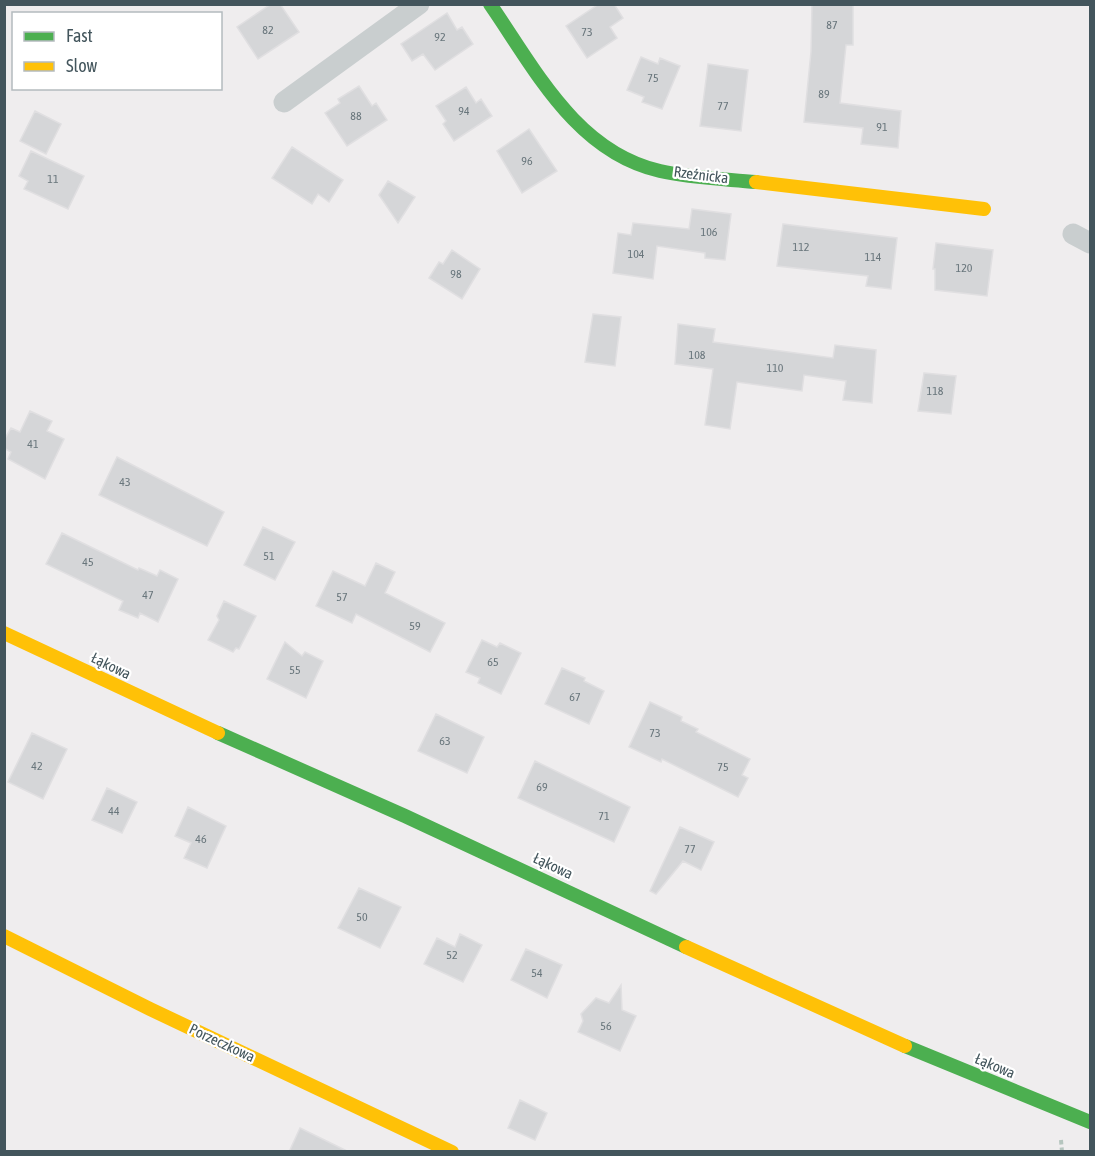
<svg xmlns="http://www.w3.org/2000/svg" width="1095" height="1156" font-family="'Asap Condensed',sans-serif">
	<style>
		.building { fill: #d5d6d8; stroke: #e0dfe1; stroke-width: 1.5 }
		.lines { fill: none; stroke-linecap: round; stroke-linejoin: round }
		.path { stroke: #b5c5be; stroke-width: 4; stroke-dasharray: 4.5 3; stroke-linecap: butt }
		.street { stroke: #c9cecf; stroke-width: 21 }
		.fast { stroke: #4caf50; stroke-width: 14 }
		.slow { stroke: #ffc107; stroke-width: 14 }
		.labels { text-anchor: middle; stroke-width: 4.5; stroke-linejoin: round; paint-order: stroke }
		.number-label { font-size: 12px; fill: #69767c }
		.street-label { font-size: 15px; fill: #43555c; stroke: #fff }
	</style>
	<rect width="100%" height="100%" fill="#efedee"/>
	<path class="building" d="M 271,4 L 280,4 L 299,32 L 258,59 L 237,27 Z
		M 599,4 L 614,4 L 623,18 L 610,27 L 617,38 L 587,58 L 566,26 Z
		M 812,4 L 853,4 L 853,45 L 846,45 L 840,103 L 901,111 L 898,148 L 861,144 L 863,128 L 804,122 L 811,52 Z
		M 447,13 L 457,30 L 462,27 L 473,44 L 435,70 L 423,54 L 412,61 L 401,44 Z
		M 641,57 L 658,64 L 660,58 L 680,66 L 662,109 L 642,102 L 644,97 L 627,90 Z
		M 708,64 L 748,70 L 741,131 L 700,126 Z
		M 359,86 L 372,106 L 376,103 L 387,120 L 347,146 L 325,113 L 340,103 L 338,99 Z
		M 466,87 L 476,103 L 481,99 L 492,116 L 454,141 L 443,124 L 446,121 L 436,106 Z
		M 35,111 L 61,124 L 46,154 L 20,141 Z
		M 529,129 L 557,171 L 522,193 L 497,151 Z
		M 292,147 L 343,180 L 329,202 L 318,194 L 312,204 L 272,178 Z
		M 31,151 L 84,176 L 68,209 L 24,189 L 28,181 L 19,176 Z
		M 388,181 L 415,197 L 398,223 L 379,195 Z
		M 692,209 L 731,214 L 725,260 L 705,258 L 705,253 L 657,246 L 653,279 L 613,273 L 618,233 L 631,235 L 633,223 L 689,229 Z
		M 783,224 L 897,238 L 891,289 L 866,286 L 868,276 L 777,266 Z
		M 936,243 L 993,250 L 987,296 L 935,290 L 935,269 L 933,269 Z
		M 452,250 L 480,269 L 462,299 L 429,278 L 439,262 L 443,264 Z
		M 593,314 L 621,317 L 615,366 L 585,362 Z
		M 678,324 L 715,329 L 713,342 L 833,358 L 835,345 L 876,350 L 872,403 L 843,400 L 846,381 L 804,375 L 802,391 L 737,382 L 730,429 L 705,425 L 713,369 L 675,364 Z
		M 924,373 L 956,376 L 951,414 L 918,411 Z
		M 30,411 L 52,421 L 47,431 L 64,439 L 45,479 L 8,459 L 11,452 L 4,448 L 4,440 L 11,428 L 20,432 Z
		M 117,457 L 224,512 L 207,546 L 99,495 Z
		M 263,527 L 295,542 L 275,580 L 244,565 Z
		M 62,533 L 138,570 L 139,568 L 157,576 L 160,570 L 178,579 L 158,622 L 140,613 L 138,618 L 119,610 L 123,601 L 46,564 Z
		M 376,563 L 395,572 L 385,593 L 445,623 L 430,652 L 356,614 L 352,623 L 316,606 L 333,571 L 365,586 Z
		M 224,601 L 256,616 L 239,649 L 236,648 L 233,652 L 208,640 L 219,620 L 217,616 Z
		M 482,640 L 497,647 L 500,643 L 521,653 L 501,694 L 478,683 L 480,678 L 466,672 Z
		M 285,642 L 302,656 L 305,652 L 323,661 L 306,698 L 267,679 Z
		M 562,668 L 585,678 L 584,681 L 604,691 L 589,724 L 545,704 Z
		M 650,702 L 682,717 L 681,721 L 698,729 L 696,732 L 750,759 L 742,775 L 748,778 L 738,797 L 662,759 L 661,762 L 629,747 Z
		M 436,714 L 484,737 L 467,773 L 418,751 Z
		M 32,733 L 67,749 L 43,799 L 8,782 Z
		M 535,761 L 630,807 L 614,842 L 518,798 Z
		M 107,788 L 137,802 L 122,833 L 92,820 Z
		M 188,807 L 226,826 L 207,868 L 184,858 L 191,843 L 175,836 Z
		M 680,827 L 714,842 L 701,870 L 683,861 L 656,894 L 650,891 Z
		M 359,888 L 401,907 L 380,948 L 338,928 Z
		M 460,934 L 482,945 L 463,982 L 424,964 L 437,938 L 455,947 Z
		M 526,949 L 562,965 L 547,998 L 511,980 Z
		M 621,985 L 622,1010 L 636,1016 L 620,1051 L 578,1032 L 583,1021 L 581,1014 L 596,998 L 609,1003 Z
		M 520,1100 L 547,1113 L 535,1140 L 508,1128 Z
		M 300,1128 L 349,1152 L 289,1152 Z"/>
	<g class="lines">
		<path class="path" d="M 1061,1140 L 1062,1152"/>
		<path class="street" d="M 284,102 L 419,4
			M 1073,234 L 1090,243"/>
		<path class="fast" d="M 490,4 C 535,69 576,152 660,171 C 691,178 725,179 756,182
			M 218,733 L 405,816 L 686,947
			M 905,1046 L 1090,1122"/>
		<path class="slow" d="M 756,182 L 984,209
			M 4,633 L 218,733
			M 4,936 L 150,1009 L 452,1152
			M 686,947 L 905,1046"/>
	</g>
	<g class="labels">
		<g class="number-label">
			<text x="832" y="29">87</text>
			<text x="268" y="34">82</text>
			<text x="587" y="36">73</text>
			<text x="440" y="41">92</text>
			<text x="653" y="82">75</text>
			<text x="824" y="98">89</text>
			<text x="723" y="110">77</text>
			<text x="464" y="115">94</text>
			<text x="356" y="120">88</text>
			<text x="882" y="131">91</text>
			<text x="527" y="165">96</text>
			<text x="53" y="183">11</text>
			<text x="709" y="236">106</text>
			<text x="801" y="251">112</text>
			<text x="636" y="258">104</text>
			<text x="873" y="261">114</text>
			<text x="964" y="272">120</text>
			<text x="456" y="278">98</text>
			<text x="697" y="359">108</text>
			<text x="775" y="372">110</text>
			<text x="935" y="395">118</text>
			<text x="33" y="448">41</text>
			<text x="125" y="486">43</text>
			<text x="269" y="560">51</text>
			<text x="88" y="566">45</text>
			<text x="148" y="599">47</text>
			<text x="342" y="601">57</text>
			<text x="415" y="630">59</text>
			<text x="493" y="666">65</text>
			<text x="295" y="674">55</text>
			<text x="575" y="701">67</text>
			<text x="655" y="737">73</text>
			<text x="445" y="745">63</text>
			<text x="37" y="770">42</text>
			<text x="723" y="771">75</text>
			<text x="542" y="791">69</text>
			<text x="114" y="815">44</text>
			<text x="604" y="820">71</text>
			<text x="201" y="843">46</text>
			<text x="690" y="853">77</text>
			<text x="362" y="921">50</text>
			<text x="452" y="959">52</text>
			<text x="537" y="977">54</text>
			<text x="606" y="1030">56</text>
		</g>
		<g class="street-label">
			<text transform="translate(701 175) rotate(7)" y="5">Rzeźnicka</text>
			<text transform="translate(111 666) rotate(26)" y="5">Łąkowa</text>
			<text transform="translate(553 866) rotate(25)" y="5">Łąkowa</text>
			<text transform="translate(222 1043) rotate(25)" y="5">Porzeczkowa</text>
			<text transform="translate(995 1066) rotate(23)" y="5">Łąkowa</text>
		</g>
	</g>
	<rect width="1095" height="1156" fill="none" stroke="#43555c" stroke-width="12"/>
	<rect x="12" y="12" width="210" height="78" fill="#ffffff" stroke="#b4bbbe" stroke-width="1.5"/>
	<rect x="24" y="32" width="30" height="9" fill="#4caf50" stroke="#b4bbbe" stroke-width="1.5"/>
	<text x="66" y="42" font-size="18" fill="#43555c">Fast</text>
	<rect x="24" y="62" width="30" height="9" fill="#ffc107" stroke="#b4bbbe" stroke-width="1.5"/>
	<text x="66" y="72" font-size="18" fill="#43555c">Slow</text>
</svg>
